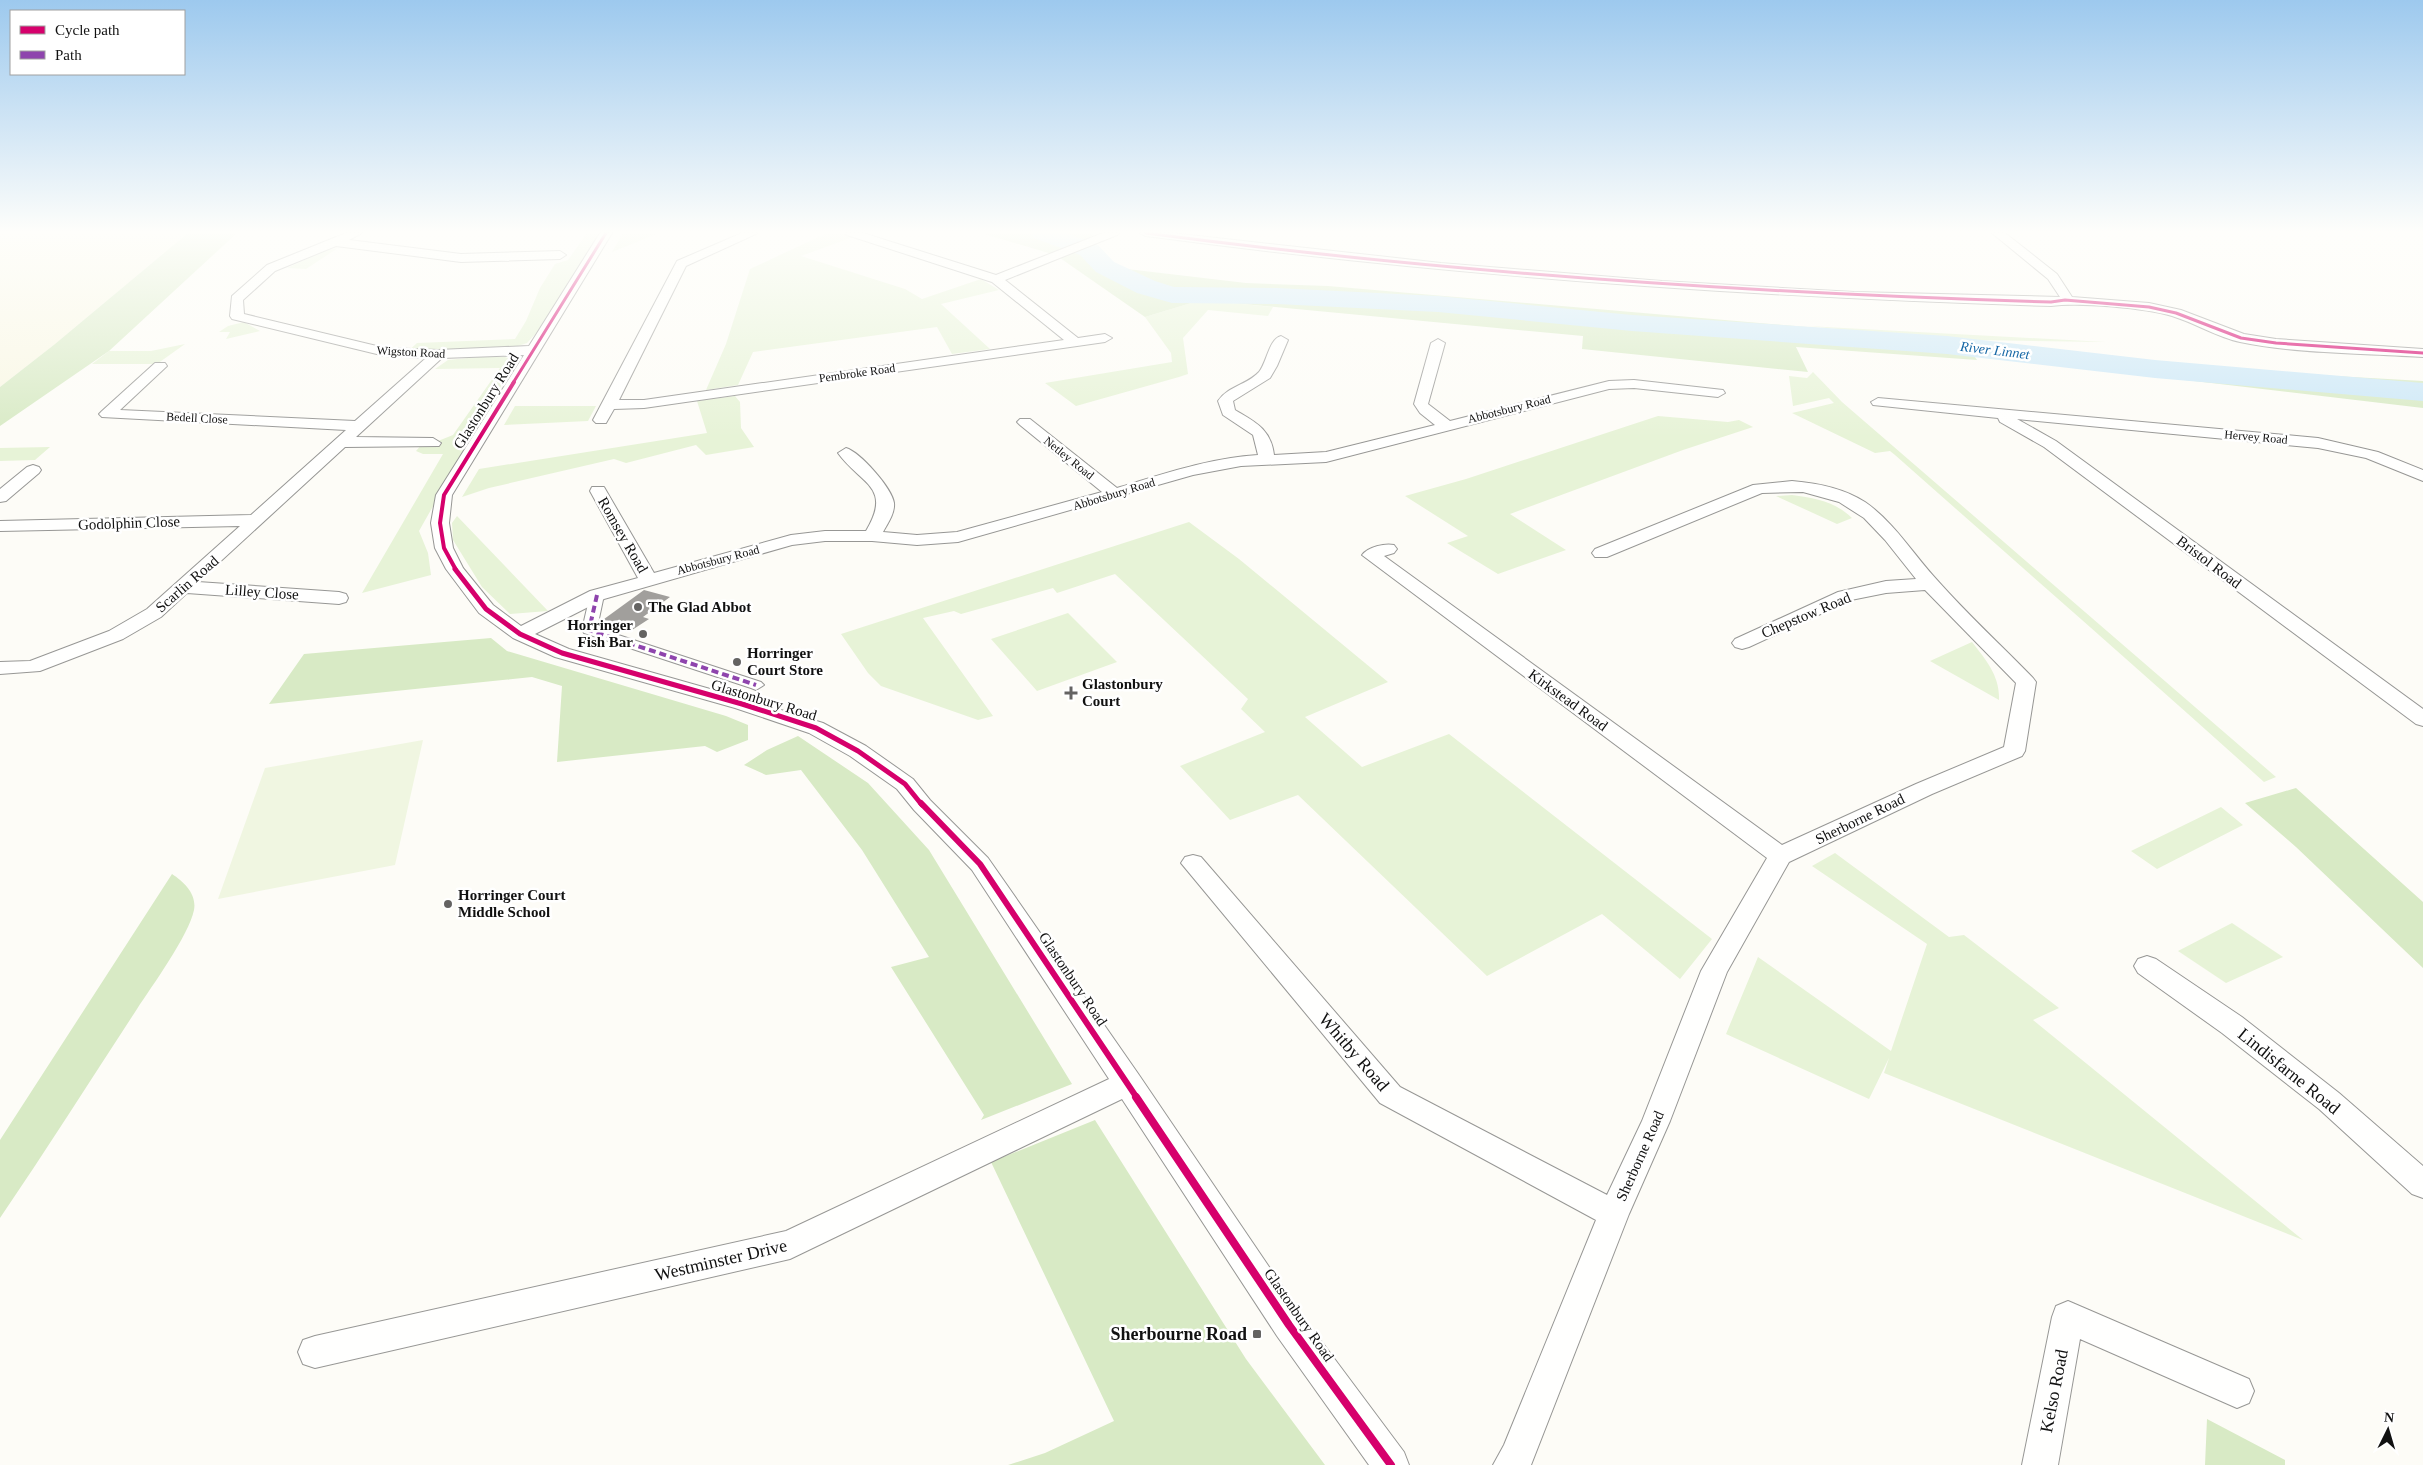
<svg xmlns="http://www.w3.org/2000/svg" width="2423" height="1465" font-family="Georgia,serif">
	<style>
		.farmland { fill: #f9f7e4 }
		.green { fill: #e7f3d7 }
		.forest { fill: #d8eac5 }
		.pitch { fill: #f0f6e1 }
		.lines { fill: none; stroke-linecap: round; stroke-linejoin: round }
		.river { fill: #cde8f7; fill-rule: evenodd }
		.building { fill: #a19f9c }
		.pedestrian-casing { stroke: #979795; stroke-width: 2 }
		.minor-casing { stroke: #979795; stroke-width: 2 }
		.pedestrian { fill: #fffffe; fill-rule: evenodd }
		.minor { fill: #fffffe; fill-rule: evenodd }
		.quiet { stroke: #8e44ad; stroke-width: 4; stroke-dasharray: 7 4; stroke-linecap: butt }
		.cycleway-far4-casing { stroke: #fff; stroke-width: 5 }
		.cycleway-far3-casing { stroke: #fff; stroke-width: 6 }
		.cycleway-far2-casing { stroke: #fff; stroke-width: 8 }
		.cycleway-far1-casing { stroke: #fff; stroke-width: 9 }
		.cycleway-casing { stroke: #fff; stroke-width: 11 }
		.cycleway-far4 { stroke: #d6006c; stroke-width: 3 }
		.cycleway-far3 { stroke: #d6006c; stroke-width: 4 }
		.cycleway-far2 { stroke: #d6006c; stroke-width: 5 }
		.cycleway-far1 { stroke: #d6006c; stroke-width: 6 }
		.cycleway { stroke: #d6006c; stroke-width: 8 }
		.poi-dot { fill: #646362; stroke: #fff; stroke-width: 2 }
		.labels { text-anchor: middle; stroke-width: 5; stroke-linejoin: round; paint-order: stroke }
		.far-street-label { font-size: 12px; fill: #111; stroke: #fff }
		.far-water-label { font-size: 14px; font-style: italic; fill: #1768a6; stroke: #fff }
		.street-label { font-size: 15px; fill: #111; stroke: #fff }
		.poi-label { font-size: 15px; font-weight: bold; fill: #111; stroke: #fff; text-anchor: start }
		.near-street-label { font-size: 18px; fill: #111; stroke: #fff }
		.near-poi-label { font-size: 18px; font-weight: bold; fill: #111; stroke: #fff; text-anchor: end }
	</style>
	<rect width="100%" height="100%" fill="#fdfcf7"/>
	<path class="farmland" d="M 0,233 L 188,233 L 55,344 L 0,387 Z"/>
	<path class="green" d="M 587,233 L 604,233 L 539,330 L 527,343 L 509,349 L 405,354 L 417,343 L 515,339 L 526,321 L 540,288 L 555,264 L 568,260 Z
		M 623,233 L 659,233 L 612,252 Z
		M 827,233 L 839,233 L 853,237 L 801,256 L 905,289 L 922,299 L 981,279 L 999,290 L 941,304 L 990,349 L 952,354 L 937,327 L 753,352 L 738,385 L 706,390 L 726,344 L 750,269 Z
		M 338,248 L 306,269 L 287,268 L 324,251 Z
		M 1201,300 L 1273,307 L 1268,316 L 1208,310 L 1183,338 L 1188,374 L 1179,377 L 1076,406 L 1045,383 L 1172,362 L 1171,353 L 1145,317 Z
		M 244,322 L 260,331 L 226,339 L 230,332 L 219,332 L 228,326 Z
		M 1807,326 L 2106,342 L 1972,340 L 1967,342 Z
		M 185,344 L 157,364 L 92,364 L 109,351 L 151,351 Z
		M 478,357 L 505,357 L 513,361 L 509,372 L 419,531 L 428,553 L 431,575 L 362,593 L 443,454 L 423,454 L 416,451 L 423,443 L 433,443 L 453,435 L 500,368 L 435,369 L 448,360 Z
		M 1813,372 L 1842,402 L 2276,777 L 2264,782 C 2142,672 2018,564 1895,455 L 1890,451 L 1875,453 L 1792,413 L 1834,403 L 1829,398 L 1793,406 L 1789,376 L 1807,378 Z
		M 735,396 L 740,402 L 741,428 L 754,447 L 706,455 L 696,445 L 626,463 L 614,459 L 489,488 L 462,497 L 479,469 L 707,433 L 697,401 Z
		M 515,406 L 596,406 L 588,421 L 504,425 Z
		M 1658,416 L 1728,422 L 1739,420 L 1753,427 L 1683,450 L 1510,514 L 1566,550 L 1498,574 L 1447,543 L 1468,536 L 1405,496 L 1466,479 Z
		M 50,447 L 35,460 L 0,461 L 0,448 Z
		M 1792,495 C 1815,498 1834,501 1852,518 L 1837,524 L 1776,496 Z
		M 457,516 L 548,611 L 510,614 L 482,587 L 453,540 L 452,523 Z
		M 1189,522 L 1239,559 L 1388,682 L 1305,717 L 1362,767 L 1449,734 L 1712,939 L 1680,979 L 1602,914 L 1487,976 L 1298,795 L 1230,820 L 1180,766 L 1265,732 L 1241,709 L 1248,699 L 1115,574 L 1057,593 L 1053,588 L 961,614 L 954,611 L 923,618 L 993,716 L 978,720 L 881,686 L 868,673 L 841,634 Z
		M 1068,613 L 1117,662 L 1037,691 L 991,639 Z
		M 1972,642 C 1986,660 2000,676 1999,700 L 1930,661 Z
		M 2221,807 L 2243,825 L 2157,869 L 2131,851 Z
		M 1835,853 L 1949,937 L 1964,935 L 2059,1008 L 2033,1020 L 2303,1240 L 1884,1073 L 1889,1058 L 1869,1099 L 1726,1034 L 1758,957 L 1891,1051 L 1927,944 L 1812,866 Z
		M 2232,923 L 2283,957 L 2226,983 L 2178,951 Z"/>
	<path class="forest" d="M 188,233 L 237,233 L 109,351 L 0,426 L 0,387 L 55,344 Z
		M 981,233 L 1039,233 L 1059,240 L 1044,233 L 1093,233 L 1092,237 L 1052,254 Z
		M 1084,248 L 1127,269 L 1246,283 L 1328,286 L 1878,333 L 1967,345 L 1977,360 L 1796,347 L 1808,372 L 1582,349 L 1583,336 L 1201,300 L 1145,317 L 1060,258 Z
		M 1977,347 L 2138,365 L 2423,381 L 2423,408 L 1982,356 Z
		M 491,638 L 507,651 L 726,716 L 748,725 L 748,740 L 717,752 L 705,746 L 557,762 L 562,686 L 532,677 L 269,704 L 304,654 Z
		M 798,736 L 868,783 L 929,850 L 1072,1084 L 981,1120 L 984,1115 L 891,967 L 929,957 L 862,850 L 801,770 L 766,775 L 744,765 L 767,750 Z
		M 2296,788 L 2423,902 L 2423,968 L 2296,847 L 2245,803 Z
		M 172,874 C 184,882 197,894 194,910 C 189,935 152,986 137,1009 C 92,1078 47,1149 0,1218 L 0,1140 Z
		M 1095,1120 L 1246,1359 L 1325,1465 L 1008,1465 L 1045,1453 L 1114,1421 L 991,1162 Z
		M 2207,1419 L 2285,1460 L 2285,1465 L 2205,1465 Z"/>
	<path class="pitch" d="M 423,740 L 395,865 L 218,899 L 265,768 Z"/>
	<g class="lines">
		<path class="river" d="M 1031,233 L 1066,233 L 1098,245 L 1114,262 L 1155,281 L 1174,287 L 1277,288 L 1438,296 L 1632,315 L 1947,336 L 2155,360 L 2423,383 L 2423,401 L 2155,378 L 1947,354 L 1632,331 L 1438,312 L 1277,304 L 1172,303 L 1137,293 L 1096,272 L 1080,255 L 1034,238 Z"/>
	</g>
	<path class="building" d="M 644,590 L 670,597 L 643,617 L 649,619 L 629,632 L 600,622 Z"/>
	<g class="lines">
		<g class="pedestrian-casing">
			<path id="pedestrian" d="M 597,591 L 604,595 L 597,628 L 761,682 L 764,685 L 756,690 L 751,688 L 584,633 L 582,630 L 590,595 Z"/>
		</g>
		<g class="minor-casing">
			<path id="minor" d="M 346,233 L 362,233 L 349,240 L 461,254 L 560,251 L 566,255 L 560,259 L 461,262 L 336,246 L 275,271 L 243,300 L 244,314 L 385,348 L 438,350 L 529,346 L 600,233 L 612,233 L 452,495 L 449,523 L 453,548 L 463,568 L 493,605 L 521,626 L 590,591 L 638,578 L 590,491 L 592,487 L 604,487 L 654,573 L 791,535 L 825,531 L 866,531 C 893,486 860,484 838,453 L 846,448 C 860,452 892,488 894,503 C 895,513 888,523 883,532 L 917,535 L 957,532 L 1102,492 L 1020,425 L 1017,422 L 1020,419 L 1030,419 L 1117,488 C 1163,474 1209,458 1258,455 L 1253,435 L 1223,415 L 1218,401 C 1228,386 1247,385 1259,372 C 1267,362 1269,339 1281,336 L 1288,340 L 1277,366 L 1270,378 L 1233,401 L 1235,410 C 1255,422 1271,429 1274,455 L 1326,452 L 1435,425 L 1420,413 L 1414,404 L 1431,343 L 1438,339 L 1445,343 L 1428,404 L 1450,421 L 1609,381 L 1634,380 L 1723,390 L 1725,393 L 1718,397 L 1634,388 L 1609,389 L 1326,462 L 1241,466 L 1193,475 L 958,542 L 917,545 L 872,541 L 825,541 L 792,545 L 604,599 L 535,634 L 569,649 L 749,700 L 823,723 L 866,746 L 913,779 L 930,800 L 988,858 L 1139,1075 L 1301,1314 L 1404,1452 L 1409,1465 L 1369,1465 L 1277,1336 L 1122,1099 L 790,1259 L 315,1368 L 303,1364 L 298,1352 L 303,1340 L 315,1336 L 786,1231 L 1109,1079 L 972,870 L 914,810 L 897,789 L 850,756 L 809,733 L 735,708 L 555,657 L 513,638 L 479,613 L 446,569 L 435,548 L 431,523 L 436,495 L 524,355 L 442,358 L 356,437 L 433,438 L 441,443 L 439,446 L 345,447 L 198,582 L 339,592 L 346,594 L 348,598 L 346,602 L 339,604 L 187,593 L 161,617 L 123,639 L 40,671 L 0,674 L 0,662 L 30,661 L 109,631 L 147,609 L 240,526 L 0,531 L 0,521 L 251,515 L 346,430 L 102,417 L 99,414 L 102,411 L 155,363 L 165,363 L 167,366 L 120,410 L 355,421 L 426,358 L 385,356 L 232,319 L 230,316 L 232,296 L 267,265 Z
				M 742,233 L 758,233 L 686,266 L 619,400 L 644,400 L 1064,340 L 992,282 L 847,235 L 845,233 L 863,233 L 996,275 L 1103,233 L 1119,233 L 1117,235 L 1005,280 L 1078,338 L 1105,334 L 1112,338 L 1105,342 L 644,408 L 614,409 L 606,423 L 596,423 L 593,420 L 677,261 Z
				M 1140,233 L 1172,233 L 1441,263 L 1662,281 L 1854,292 L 2060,297 L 2048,279 L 1992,233 L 2005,233 L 2057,274 L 2072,297 L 2149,303 L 2181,310 L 2244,334 L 2276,339 L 2423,349 L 2423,357 C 2364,353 2297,354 2240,342 C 2217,337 2195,323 2172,316 C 2145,308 2079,302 2051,306 C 1748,297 1447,276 1146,236 Z
				M 1878,398 L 2318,438 L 2378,452 L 2423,470 L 2423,481 L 2366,458 L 2318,448 L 2017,419 L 2056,441 L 2423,709 L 2423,726 L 2416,724 L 2044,447 L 2000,422 L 1998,418 L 1873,405 L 1871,402 Z
				M 33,465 L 39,467 L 41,470 L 39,473 L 6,501 L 0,502 L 0,489 L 27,467 Z
				M 1792,481 C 1817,483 1843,488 1865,502 C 1894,522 1913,554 1937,580 C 1967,614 2001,645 2033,678 L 2036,682 L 2025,751 L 2022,756 L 1932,794 L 1789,862 L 1727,972 L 1670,1121 L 1629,1214 L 1531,1465 L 1493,1465 L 1504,1445 L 1596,1220 L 1380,1103 L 1181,863 L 1185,857 L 1193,855 L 1201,857 L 1400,1087 L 1607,1195 L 1642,1121 L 1701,971 L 1767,858 L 1362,555 C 1368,547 1385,543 1394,545 L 1397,549 L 1394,553 L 1384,556 L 1782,845 L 1916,784 L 2004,747 L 2016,683 L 1925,590 L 1886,593 L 1851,600 L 1749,647 L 1742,649 L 1735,647 L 1732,643 L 1735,639 L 1838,592 L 1886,581 L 1916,579 L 1885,540 L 1864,518 L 1839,502 L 1803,492 L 1762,493 L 1607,557 L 1595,557 L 1592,553 L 1595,549 L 1753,485 Z
				M 2147,956 L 2156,959 L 2242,1017 L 2339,1093 L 2423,1166 L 2423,1198 L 2412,1194 L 2319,1109 L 2222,1033 L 2138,973 L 2134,966 L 2138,959 Z
				M 2068,1301 L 2249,1379 L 2254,1391 L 2249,1403 L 2237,1408 L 2080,1339 L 2058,1465 L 2022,1465 L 2052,1317 L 2056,1306 Z"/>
		</g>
		<use href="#pedestrian" class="pedestrian"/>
		<use href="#minor" class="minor"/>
		<path class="quiet" d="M 597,595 L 589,630 L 756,685"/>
		<g class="cycleway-far4-casing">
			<path id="cycleway-far4" d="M 1146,233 C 1447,273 1748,293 2051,302 L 2065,300 L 2149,307 L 2176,313 L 2241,338 L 2276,343 L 2423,353
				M 513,383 L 606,233"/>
		</g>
		<g class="cycleway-far3-casing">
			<path id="cycleway-far3" d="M 456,570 L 444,548 L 440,523 L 444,495 L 514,382"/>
		</g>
		<g class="cycleway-far2-casing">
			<path id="cycleway-far2" d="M 455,569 L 486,609 L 520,634 L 562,653 L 742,704 L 816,728 L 858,751 L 905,784 L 922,805"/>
		</g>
		<g class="cycleway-far1-casing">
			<path id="cycleway-far1" d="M 921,803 L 980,864 L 1137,1098"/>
		</g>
		<g class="cycleway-casing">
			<path id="cycleway" d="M 1136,1097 L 1289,1325 L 1391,1465"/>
		</g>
		<use href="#cycleway-far4" class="cycleway-far4"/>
		<use href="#cycleway-far3" class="cycleway-far3"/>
		<use href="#cycleway-far2" class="cycleway-far2"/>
		<use href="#cycleway-far1" class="cycleway-far1"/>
		<use href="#cycleway" class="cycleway"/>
	</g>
	<linearGradient id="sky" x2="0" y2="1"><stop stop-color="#9dc9ee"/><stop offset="0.53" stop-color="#fefefb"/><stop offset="1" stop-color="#fefefb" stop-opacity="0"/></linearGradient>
	<rect width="2423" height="438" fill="url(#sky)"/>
	<g class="poi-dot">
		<circle cx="638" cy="607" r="5"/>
		<circle cx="643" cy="634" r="5"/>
		<circle cx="737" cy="662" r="5"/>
		<path d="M1068.5 685.5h5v5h5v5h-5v5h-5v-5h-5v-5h5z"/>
		<circle cx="448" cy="904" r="5"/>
		<rect x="1252" y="1329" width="10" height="10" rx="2.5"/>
	</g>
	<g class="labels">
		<g class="far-street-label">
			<text transform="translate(411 352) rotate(3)" y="4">Wigston Road</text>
			<text transform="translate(857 373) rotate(-8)" y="4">Pembroke Road</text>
			<text transform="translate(1509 409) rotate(-14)" y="4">Abbotsbury Road</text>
			<text transform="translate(197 418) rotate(3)" y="4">Bedell Close</text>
			<text transform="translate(2256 437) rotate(5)" y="4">Hervey Road</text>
			<text transform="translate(1069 458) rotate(39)" y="4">Netley Road</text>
			<text transform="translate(1114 494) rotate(-17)" y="4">Abbotsbury Road</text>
			<text transform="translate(718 560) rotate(-15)" y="4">Abbotsbury Road</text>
		</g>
		<g class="far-water-label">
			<text transform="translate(1995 350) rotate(7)" y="5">River Linnet</text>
		</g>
		<g class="street-label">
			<text transform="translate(486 401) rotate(-58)" y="5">Glastonbury Road</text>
			<text transform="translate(129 523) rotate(-2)" y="5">Godolphin Close</text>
			<text transform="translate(623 535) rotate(60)" y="5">Romsey Road</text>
			<text transform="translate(2209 562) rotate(37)" y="5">Bristol Road</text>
			<text transform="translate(187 584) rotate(-41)" y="5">Scarlin Road</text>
			<text transform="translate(262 592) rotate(4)" y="5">Lilley Close</text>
			<text transform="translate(1806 615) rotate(-23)" y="5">Chepstow Road</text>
			<text transform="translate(764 700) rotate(17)" y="5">Glastonbury Road</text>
			<text transform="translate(1568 700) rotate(36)" y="5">Kirkstead Road</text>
			<text transform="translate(1860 819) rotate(-26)" y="5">Sherborne Road</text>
			<text transform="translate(1073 979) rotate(56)" y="5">Glastonbury Road</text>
			<text transform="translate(1640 1156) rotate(-66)" y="5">Sherborne Road</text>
			<text transform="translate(1299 1315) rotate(55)" y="5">Glastonbury Road</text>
		</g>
		<g class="poi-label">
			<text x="648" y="612">The Glad Abbot</text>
			<text x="633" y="630" text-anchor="end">Horringer<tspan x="633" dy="17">Fish Bar</tspan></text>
			<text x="747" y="658">Horringer<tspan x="747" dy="17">Court Store</tspan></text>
			<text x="1082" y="689">Glastonbury<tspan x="1082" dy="17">Court</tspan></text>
			<text x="458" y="900">Horringer Court<tspan x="458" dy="17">Middle School</tspan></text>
		</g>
		<g class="near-street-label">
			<text transform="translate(1354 1052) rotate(49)" y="6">Whitby Road</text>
			<text transform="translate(2289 1071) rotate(39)" y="6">Lindisfarne Road</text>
			<text transform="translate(721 1260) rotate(-13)" y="6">Westminster Drive</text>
			<text transform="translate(2054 1391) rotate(-79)" y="6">Kelso Road</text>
		</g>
		<g class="near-poi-label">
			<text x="1247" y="1340">Sherbourne Road</text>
		</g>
	</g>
	<rect x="10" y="10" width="175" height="65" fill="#ffffff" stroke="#a0a0a0"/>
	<rect x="20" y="26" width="25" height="8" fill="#d6006c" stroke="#a0a0a0"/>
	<text x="55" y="35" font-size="15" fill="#111111">Cycle path</text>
	<rect x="20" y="51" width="25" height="8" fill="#8e44ad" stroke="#a0a0a0"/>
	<text x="55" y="60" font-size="15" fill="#111111">Path</text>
	<g transform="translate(2388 1430) rotate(5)" stroke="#ffffff" stroke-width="4" paint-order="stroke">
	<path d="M0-4L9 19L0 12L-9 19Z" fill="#111111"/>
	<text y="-8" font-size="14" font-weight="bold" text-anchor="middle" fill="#111111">N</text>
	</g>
</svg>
